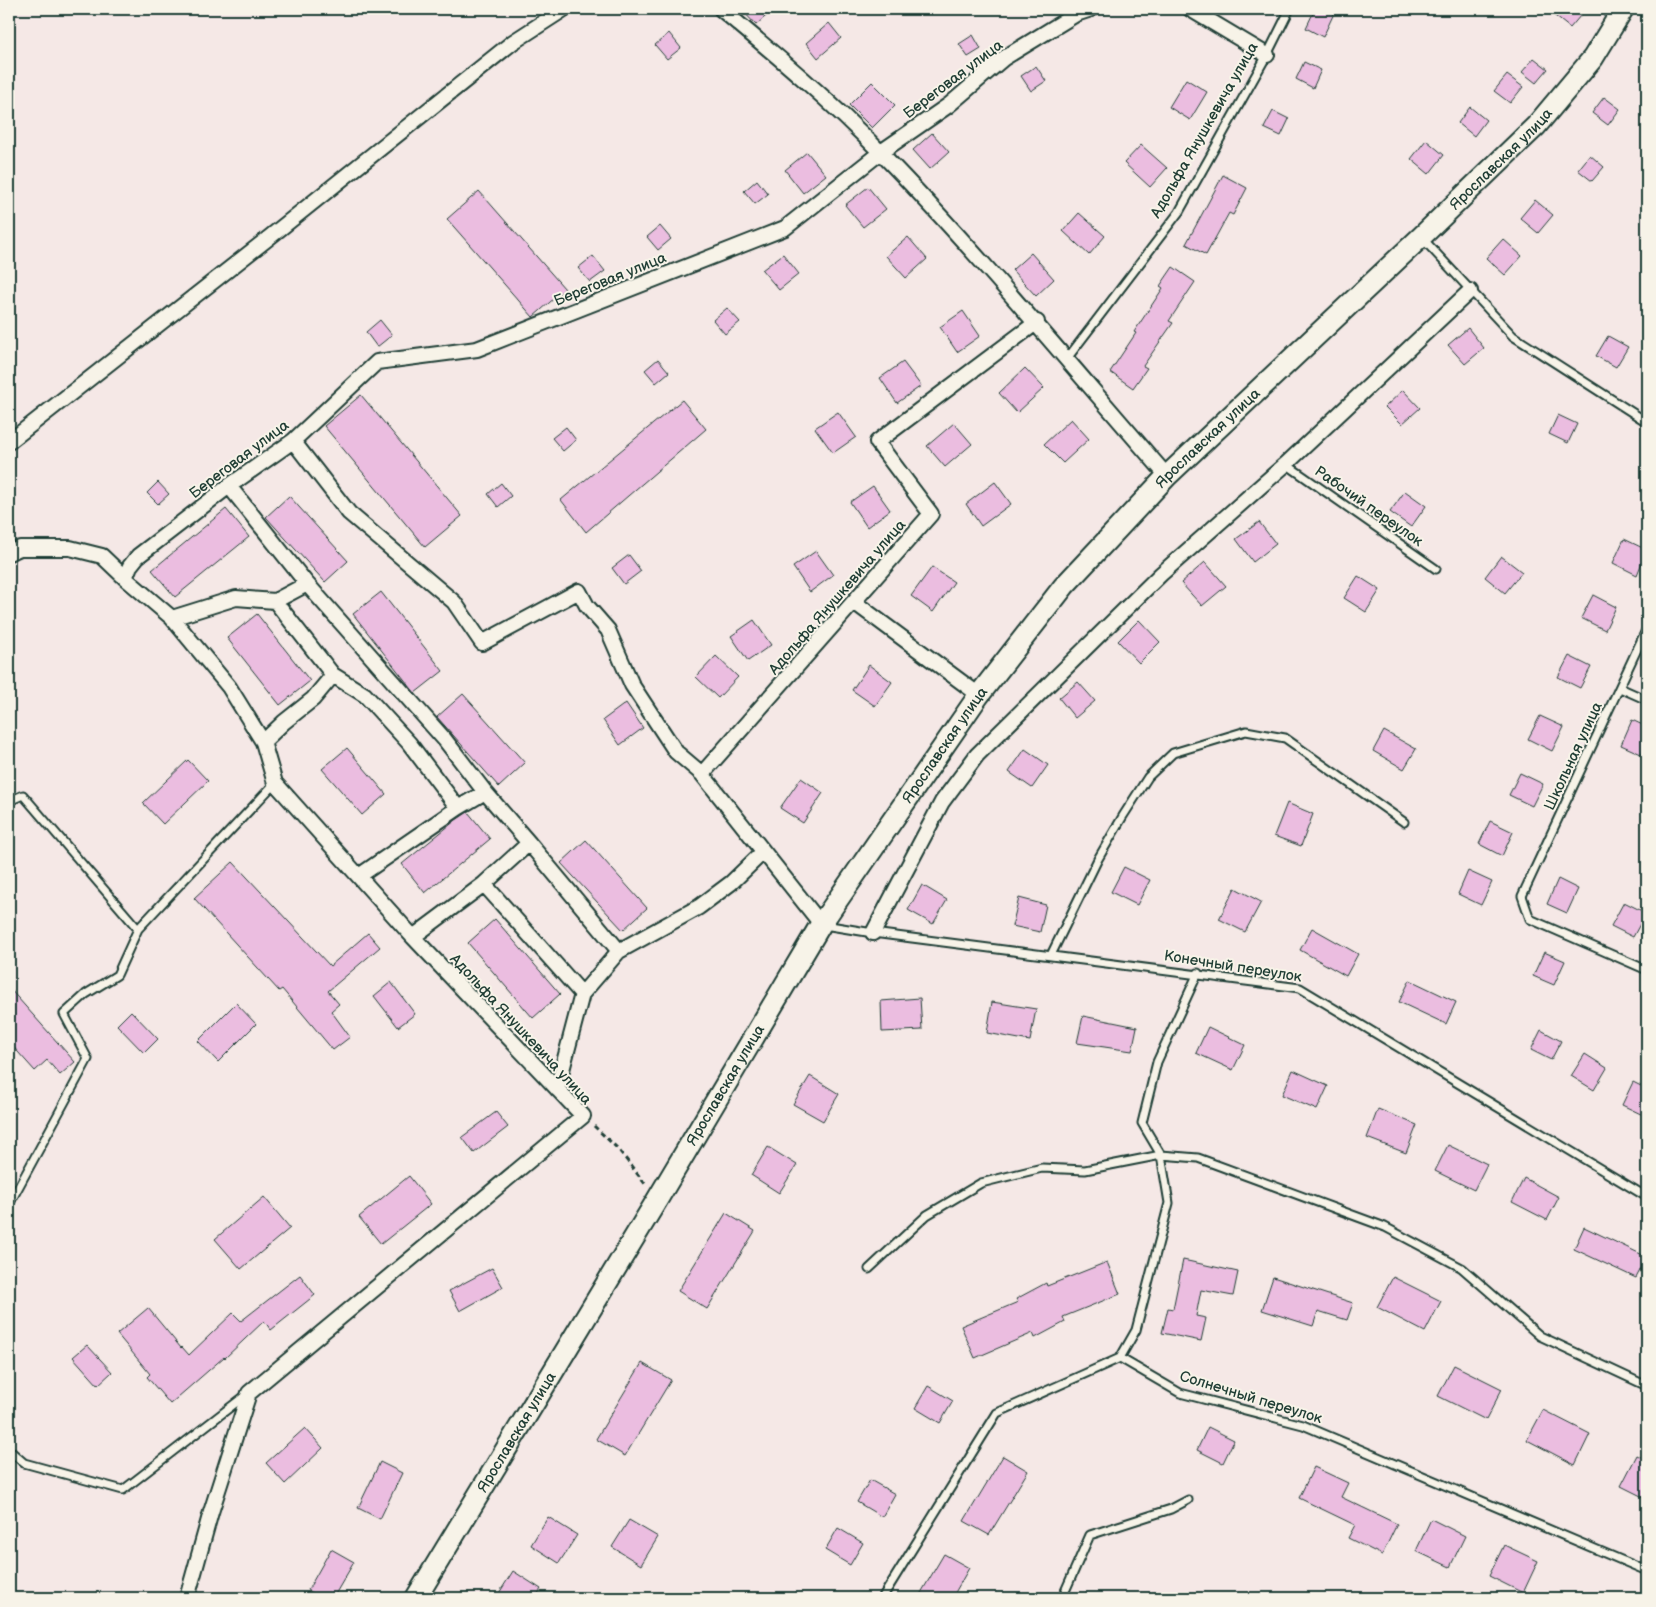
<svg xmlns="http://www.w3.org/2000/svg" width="1656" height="1607" font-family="'Balsamiq Sans',sans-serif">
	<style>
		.building { fill: #ebbde0; stroke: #1f3d34 }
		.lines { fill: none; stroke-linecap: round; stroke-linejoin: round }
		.service-casing { stroke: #1f3d34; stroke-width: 11 }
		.minor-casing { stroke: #1f3d34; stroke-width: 18 }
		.secondary-casing { stroke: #1f3d34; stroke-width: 24 }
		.path { stroke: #1f3d34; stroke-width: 3; stroke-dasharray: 5 4; stroke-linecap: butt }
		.service { stroke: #f7f3e8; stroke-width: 7 }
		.minor { stroke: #f7f3e8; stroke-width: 14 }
		.secondary { stroke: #f7f3e8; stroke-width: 20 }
		.labels { text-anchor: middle; stroke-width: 4; stroke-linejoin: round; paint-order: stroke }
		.street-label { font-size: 15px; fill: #1f3d34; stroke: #f7f3e8 }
	</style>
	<rect width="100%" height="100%" fill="#f5e8e6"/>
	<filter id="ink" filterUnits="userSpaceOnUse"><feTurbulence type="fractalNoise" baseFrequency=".02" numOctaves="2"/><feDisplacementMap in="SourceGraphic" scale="10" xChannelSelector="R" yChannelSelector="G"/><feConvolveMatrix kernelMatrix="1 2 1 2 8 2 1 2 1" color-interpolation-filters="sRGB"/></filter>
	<g filter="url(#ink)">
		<path class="building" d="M 741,9 L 774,9 L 756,25 Z
			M 1315,9 L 1336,9 L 1323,37 L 1306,28 Z
			M 1546,9 L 1586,9 L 1570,28 Z
			M 829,23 L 841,38 L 818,58 L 806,43 Z
			M 669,33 L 681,48 L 667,59 L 655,45 Z
			M 973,35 L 981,49 L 968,57 L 959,44 Z
			M 1534,58 L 1548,69 L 1536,83 L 1522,72 Z
			M 1304,62 L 1321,70 L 1313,88 L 1296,79 Z
			M 1036,66 L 1046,81 L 1031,91 L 1021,76 Z
			M 1507,75 L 1523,87 L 1510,103 L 1494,91 Z
			M 1186,79 L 1207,92 L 1190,120 L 1169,107 Z
			M 872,82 L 895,105 L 872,128 L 849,105 Z
			M 1604,97 L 1620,109 L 1608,125 L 1592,113 Z
			M 1470,107 L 1486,120 L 1474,136 L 1458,123 Z
			M 1273,111 L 1289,119 L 1281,136 L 1264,128 Z
			M 932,133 L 949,152 L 930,169 L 913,150 Z
			M 1426,140 L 1444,155 L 1429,174 L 1411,159 Z
			M 1141,145 L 1167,168 L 1150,187 L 1124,163 Z
			M 807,152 L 826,175 L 803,193 L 785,170 Z
			M 1590,155 L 1604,167 L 1592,181 L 1578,170 Z
			M 1223,175 L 1247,188 L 1233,215 L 1229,213 L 1206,255 L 1186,244 Z
			M 757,180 L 768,194 L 755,204 L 744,191 Z
			M 868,187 L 886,209 L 863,227 L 845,205 Z
			M 479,191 L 565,289 L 533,317 L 447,219 Z
			M 1535,200 L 1553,215 L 1538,233 L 1520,218 Z
			M 1079,213 L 1105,236 L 1089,255 L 1063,231 Z
			M 660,226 L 671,239 L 658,250 L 647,237 Z
			M 908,237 L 927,259 L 906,278 L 886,256 Z
			M 1503,239 L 1522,256 L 1505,275 L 1486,258 Z
			M 1031,253 L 1054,279 L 1036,296 L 1012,270 Z
			M 783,254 L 799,274 L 779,290 L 762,270 Z
			M 593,256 L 605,271 L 590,282 L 578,268 Z
			M 1173,267 L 1195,282 L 1169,321 L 1173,323 L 1143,366 L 1147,368 L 1133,388 L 1110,372 L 1136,333 L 1134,332 L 1163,288 L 1160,286 Z
			M 727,308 L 740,322 L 725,334 L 713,320 Z
			M 963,311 L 980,336 L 957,352 L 940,327 Z
			M 380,320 L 392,335 L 377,347 L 366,332 Z
			M 1468,328 L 1484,348 L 1465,364 L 1448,345 Z
			M 1608,336 L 1628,347 L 1616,367 L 1596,356 Z
			M 658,359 L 669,372 L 656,383 L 645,370 Z
			M 903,362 L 921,386 L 897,403 L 880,378 Z
			M 1025,368 L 1044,388 L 1017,413 L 999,393 Z
			M 1403,390 L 1420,408 L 1402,424 L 1385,407 Z
			M 361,395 L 462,516 L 425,547 L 324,426 Z
			M 682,400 L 706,429 L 586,532 L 561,500 Z
			M 838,412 L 856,437 L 833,453 L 815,428 Z
			M 1558,415 L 1577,424 L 1568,443 L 1549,434 Z
			M 1071,419 L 1089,439 L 1063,463 L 1044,444 Z
			M 954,423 L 972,444 L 945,467 L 927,446 Z
			M 566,427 L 576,440 L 563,451 L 552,438 Z
			M 158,482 L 169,494 L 158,504 L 147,493 Z
			M 995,482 L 1011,504 L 981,526 L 966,504 Z
			M 501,483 L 511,496 L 498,507 L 488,494 Z
			M 873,486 L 890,510 L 867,527 L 850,502 Z
			M 1405,491 L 1426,506 L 1411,527 L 1390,512 Z
			M 289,496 L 348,561 L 325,582 L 266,517 Z
			M 226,509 L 249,537 L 175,597 L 152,570 Z
			M 1259,522 L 1276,544 L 1253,562 L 1236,539 Z
			M 1624,539 L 1647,550 L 1637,575 L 1613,563 Z
			M 816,551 L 833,575 L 810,592 L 793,567 Z
			M 629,555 L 641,571 L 624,584 L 612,568 Z
			M 1501,556 L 1522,572 L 1505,593 L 1485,577 Z
			M 1205,562 L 1226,586 L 1202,606 L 1181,583 Z
			M 932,567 L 954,582 L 933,612 L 911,596 Z
			M 1358,576 L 1380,590 L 1366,612 L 1344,598 Z
			M 381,592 L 443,671 L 415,693 L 353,614 Z
			M 1593,595 L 1616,607 L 1605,630 L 1581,618 Z
			M 257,614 L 310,681 L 280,705 L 227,638 Z
			M 754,620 L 771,645 L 748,661 L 731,636 Z
			M 1139,620 L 1160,642 L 1139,663 L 1118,641 Z
			M 716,656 L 738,677 L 718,698 L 696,677 Z
			M 1569,656 L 1591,667 L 1580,688 L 1558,677 Z
			M 869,665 L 892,682 L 875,706 L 852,690 Z
			M 1078,682 L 1095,701 L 1075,718 L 1059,698 Z
			M 463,694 L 525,763 L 499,787 L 437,717 Z
			M 626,703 L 643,728 L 620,745 L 603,720 Z
			M 1540,716 L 1564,727 L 1552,751 L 1528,739 Z
			M 1632,720 L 1647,727 L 1647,742 L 1641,754 L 1621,745 Z
			M 1384,731 L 1416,749 L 1404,769 L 1373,751 Z
			M 347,748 L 386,794 L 362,815 L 322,769 Z
			M 1025,749 L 1048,765 L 1032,788 L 1009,772 Z
			M 188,760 L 208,781 L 163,824 L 143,803 Z
			M 1520,773 L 1543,784 L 1532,806 L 1509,795 Z
			M 801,778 L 823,793 L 803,823 L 780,808 Z
			M 1287,803 L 1313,814 L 1301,846 L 1274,836 Z
			M 468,812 L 490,839 L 425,893 L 402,864 L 456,820 Z
			M 1490,821 L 1513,832 L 1502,856 L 1479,844 Z
			M 586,840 L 647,908 L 623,930 L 561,863 Z
			M 233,862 L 330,966 L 368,933 L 380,947 L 328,991 L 339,1004 L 331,1011 L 350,1037 L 333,1050 L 282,989 L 279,991 L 194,898 Z
			M 1124,867 L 1150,880 L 1137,905 L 1111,892 Z
			M 1468,871 L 1492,882 L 1481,905 L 1458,894 Z
			M 1558,879 L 1578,889 L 1567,913 L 1547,904 Z
			M 922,885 L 947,900 L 933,924 L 908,910 Z
			M 1235,888 L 1261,902 L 1245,932 L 1219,919 Z
			M 1019,898 L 1046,905 L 1040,932 L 1012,926 Z
			M 1624,902 L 1646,913 L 1633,937 L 1611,926 Z
			M 495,919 L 560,994 L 533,1018 L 468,943 Z
			M 1312,928 L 1358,954 L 1346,976 L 1300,950 Z
			M 1544,952 L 1565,961 L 1554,985 L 1533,976 Z
			M 1410,980 L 1456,1002 L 1446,1024 L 1399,1002 Z
			M 391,982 L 415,1014 L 398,1027 L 374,996 Z
			M 9,988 L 75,1062 L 60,1075 L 47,1060 L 35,1071 L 9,1042 Z
			M 920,998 L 922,1030 L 882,1032 L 881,1001 Z
			M 992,1002 L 1036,1009 L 1030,1041 L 987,1033 Z
			M 236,1003 L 256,1024 L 218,1062 L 198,1041 Z
			M 131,1011 L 158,1039 L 144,1053 L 117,1025 Z
			M 1083,1016 L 1137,1027 L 1132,1051 L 1077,1043 Z
			M 1208,1027 L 1245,1045 L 1233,1070 L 1196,1053 Z
			M 1541,1030 L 1561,1041 L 1551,1060 L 1531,1050 Z
			M 1585,1054 L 1607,1068 L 1594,1090 L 1571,1076 Z
			M 1293,1070 L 1328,1086 L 1317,1110 L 1282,1095 Z
			M 810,1076 L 839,1094 L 823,1121 L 793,1104 Z
			M 1633,1082 L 1647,1089 L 1647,1117 L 1622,1105 Z
			M 1378,1109 L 1417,1125 L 1406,1153 L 1367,1138 Z
			M 496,1112 L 508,1127 L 474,1153 L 462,1137 Z
			M 1448,1145 L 1487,1164 L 1474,1190 L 1435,1171 Z
			M 768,1147 L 797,1165 L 779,1193 L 751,1175 Z
			M 409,1176 L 431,1204 L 381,1244 L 359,1217 Z
			M 1524,1178 L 1559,1197 L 1547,1220 L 1512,1202 Z
			M 264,1197 L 290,1228 L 241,1269 L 215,1239 Z
			M 726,1213 L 755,1231 L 707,1309 L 678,1291 Z
			M 1584,1227 L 1647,1257 L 1636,1278 L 1574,1249 Z
			M 1183,1260 L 1238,1272 L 1233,1296 L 1201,1290 L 1196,1316 L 1206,1318 L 1201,1341 L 1162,1333 L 1168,1308 L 1173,1309 Z
			M 1107,1262 L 1120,1294 L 1063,1317 L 1065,1322 L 1035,1338 L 1033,1333 L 975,1358 L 961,1326 L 1018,1302 L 1016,1299 L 1046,1283 L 1047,1286 Z
			M 492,1268 L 503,1287 L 460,1311 L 449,1291 Z
			M 300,1275 L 315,1295 L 271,1330 L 264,1321 L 225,1358 L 224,1357 L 170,1404 L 147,1377 L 150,1374 L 117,1334 L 148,1308 L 181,1348 L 182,1347 L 189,1355 L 233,1313 L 241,1321 Z
			M 1273,1277 L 1353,1303 L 1347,1320 L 1318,1311 L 1313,1326 L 1262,1310 Z
			M 1393,1277 L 1441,1301 L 1425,1332 L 1377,1307 Z
			M 87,1345 L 112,1372 L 98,1385 L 73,1357 Z
			M 642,1363 L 671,1380 L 625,1456 L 596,1439 Z
			M 1454,1365 L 1502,1389 L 1486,1420 L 1438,1396 Z
			M 928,1386 L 953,1401 L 940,1423 L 915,1408 Z
			M 1543,1410 L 1590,1434 L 1575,1465 L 1527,1440 Z
			M 1208,1427 L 1234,1440 L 1223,1463 L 1197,1450 Z
			M 305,1428 L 323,1448 L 285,1484 L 266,1463 Z
			M 1637,1455 L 1647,1460 L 1647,1499 L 1621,1486 Z
			M 1003,1456 L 1028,1471 L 989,1535 L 964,1521 Z
			M 380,1462 L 402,1473 L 380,1519 L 358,1508 Z
			M 1314,1467 L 1348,1483 L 1341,1497 L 1397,1524 L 1382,1555 L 1348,1538 L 1355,1525 L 1299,1498 Z
			M 870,1480 L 895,1494 L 882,1517 L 857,1502 Z
			M 548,1517 L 577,1535 L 559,1563 L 531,1545 Z
			M 1431,1519 L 1465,1536 L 1450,1567 L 1416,1551 Z
			M 629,1520 L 658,1537 L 641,1565 L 612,1547 Z
			M 838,1528 L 863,1543 L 850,1565 L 825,1550 Z
			M 1504,1545 L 1538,1561 L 1523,1593 L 1489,1576 Z
			M 331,1549 L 354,1562 L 333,1598 L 321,1598 L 308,1590 Z
			M 944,1554 L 969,1568 L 952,1598 L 918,1598 Z
			M 513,1571 L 541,1589 L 535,1598 L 496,1598 Z"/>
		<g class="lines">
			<g class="service-casing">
				<path id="service" d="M 1423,239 L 1513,336 L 1647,422
					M 1066,360 L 1179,212 L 1267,55 L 1290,9
					M 1286,464 L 1436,569
					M 1647,628 L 1522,896 L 1530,919 L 1647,970
					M 1620,688 L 1647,700
					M 9,801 L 23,795 L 138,929 L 275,783
					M 824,925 L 873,933 L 1300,988 L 1647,1197
					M 1051,955 L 1098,859 L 1123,816 L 1148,777 L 1173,753 L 1246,731 L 1285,738 L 1404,822
					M 9,1202 L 11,1201 L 88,1059 L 64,1014 L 86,994 L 117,975 L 138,929
					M 869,1269 L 927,1215 L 981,1183 L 1042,1168 L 1085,1170 L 1161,1155 L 1198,1158 L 1385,1227 L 1462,1268 L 1540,1336 L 1647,1386
					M 1120,1358 L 1136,1330 L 1169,1203 L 1161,1155 L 1142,1123 L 1157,1062 L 1198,973
					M 9,1450 L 24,1463 L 123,1490 L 246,1395
					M 882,1598 L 997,1413 L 1120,1358 L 1180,1393 L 1303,1425 L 1647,1571
					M 1062,1598 L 1090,1535 L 1171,1509 L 1188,1500"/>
			</g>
			<g class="minor-casing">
				<path id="minor" d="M 721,9 C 776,55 831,101 881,153 C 981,256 1073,368 1167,476
					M 1190,9 L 1267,55
					M 293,441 L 349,513 L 454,602 L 482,643 L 579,591 L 587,606 L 608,630 L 632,685 L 676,752 L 702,774
					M 9,442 L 266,240 L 513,42 L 564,9
					M 229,486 L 307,584
					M 9,553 L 20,548 L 70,548 L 102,556 L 125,578
					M 854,602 L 979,695
					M 172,618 L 236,598 L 275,601 L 307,584 L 445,740 L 485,792 L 458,808 L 359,876
					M 333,675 L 365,695 L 409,743 L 458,808
					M 263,742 L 284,722 L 313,699 L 333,675 L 275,601
					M 529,843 L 619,951 L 582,994 L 557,1089
					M 484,884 L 582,994
					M 821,924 L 702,774 L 931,514 L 877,442 L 1037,322
					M 873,933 L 942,802 L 977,755 L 1161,574 L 1286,464 L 1470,291
					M 413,937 L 484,884 L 529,843 L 485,792
					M 619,951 L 699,907 L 731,883 L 763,852
					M 187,1598 L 211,1512 L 249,1393 L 583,1116 L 413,937 L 275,783 L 263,742 L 229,687 L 172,618 L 125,578 L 130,566 L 138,556 L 229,486 L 293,441 L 377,362 L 477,349 L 785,228 L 881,152 L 949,105 L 1004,58 L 1076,14 L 1091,9"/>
			</g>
			<g class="secondary-casing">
				<g id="secondary">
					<path id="s1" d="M 416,1598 L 657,1200 L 821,924 L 979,695 L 1064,586 L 1167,476 L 1421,237 L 1536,126 L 1593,58 L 1623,9"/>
				</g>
			</g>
			<path class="path" d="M 594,1126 L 618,1149 L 646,1185"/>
			<use href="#service" class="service"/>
			<use href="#minor" class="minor"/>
			<use href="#secondary" class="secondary"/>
		</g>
	</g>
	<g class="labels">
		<g class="street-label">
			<text transform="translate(953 79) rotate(-37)" y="5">Береговая улица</text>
			<text transform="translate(1204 130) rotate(-60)" y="5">Адольфа Янушкевича улица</text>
			<text dy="5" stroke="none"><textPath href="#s1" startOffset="1814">Ярославская улица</textPath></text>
			<text transform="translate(610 279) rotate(-22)" y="5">Береговая улица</text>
			<text dy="5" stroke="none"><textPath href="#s1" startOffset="1409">Ярославская улица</textPath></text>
			<text transform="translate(239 459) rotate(-37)" y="5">Береговая улица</text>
			<text transform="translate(1369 506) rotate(35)" y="5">Рабочий переулок</text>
			<text transform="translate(837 597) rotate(-49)" y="5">Адольфа Янушкевича улица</text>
			<text dy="5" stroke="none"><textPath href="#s1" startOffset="1004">Ярославская улица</textPath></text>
			<text transform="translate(1573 756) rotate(-65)" y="5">Школьная улица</text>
			<text transform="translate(1233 966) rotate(9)" y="5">Конечный переулок</text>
			<text transform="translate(521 1029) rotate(47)" y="5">Адольфа Янушкевича улица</text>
			<text dy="5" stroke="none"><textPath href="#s1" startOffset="599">Ярославская улица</textPath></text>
			<text transform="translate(1251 1397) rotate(17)" y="5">Солнечный переулок</text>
			<text dy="5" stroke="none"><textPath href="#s1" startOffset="194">Ярославская улица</textPath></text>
		</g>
	</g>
	<rect width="1656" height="1607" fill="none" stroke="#f7f3e8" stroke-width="30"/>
	<rect x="15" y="15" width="1626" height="1577" fill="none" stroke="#1f3d34" stroke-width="2" filter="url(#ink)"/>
</svg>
